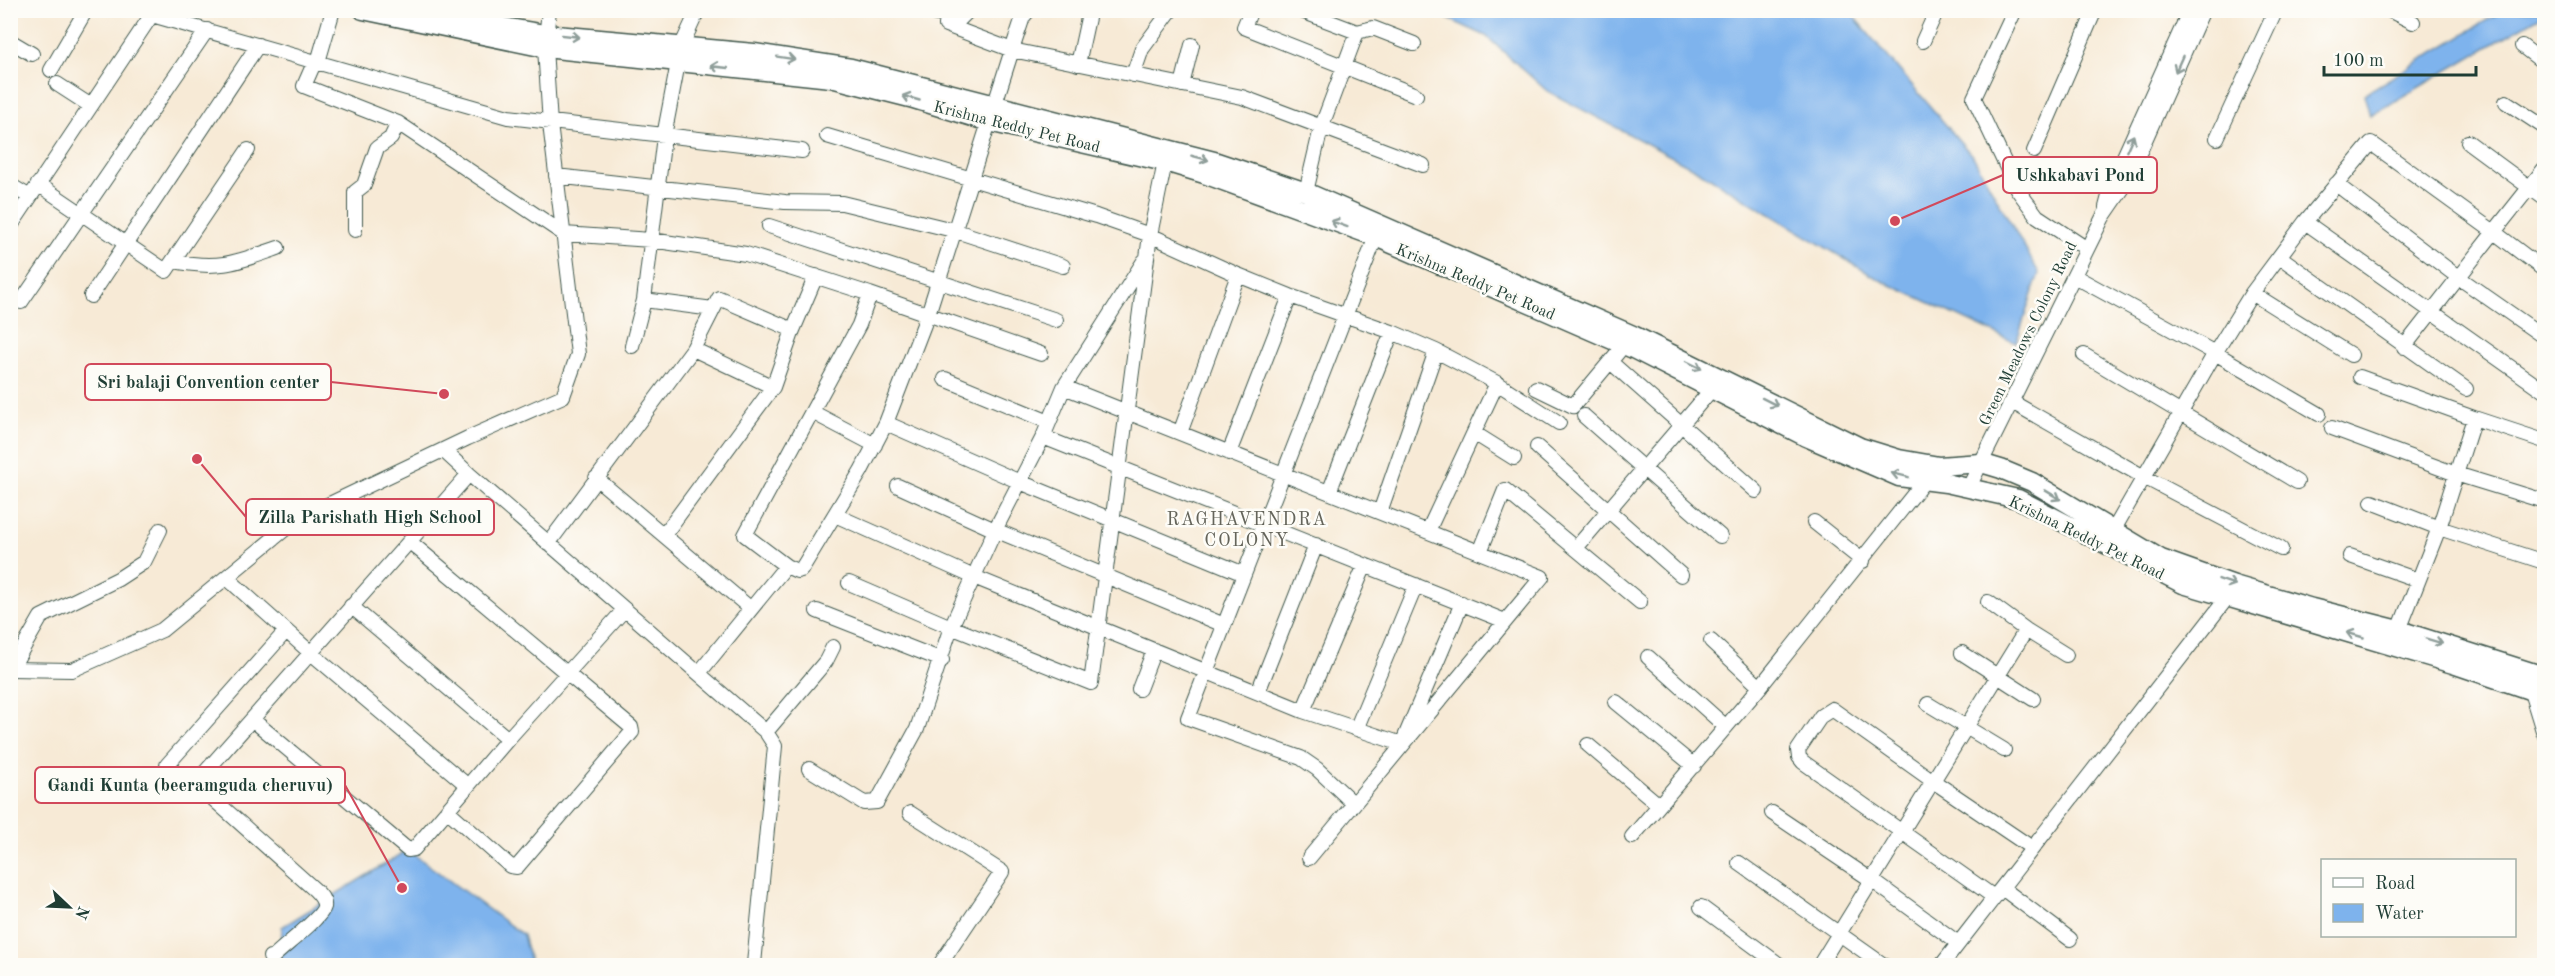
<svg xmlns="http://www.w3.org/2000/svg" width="2555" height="976" font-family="'Old Standard TT',serif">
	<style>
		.water { fill: #7eb3ed; stroke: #4e7890; stroke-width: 1.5 }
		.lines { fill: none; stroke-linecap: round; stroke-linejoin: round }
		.minor-casing { stroke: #3f574c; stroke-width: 16 }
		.major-casing { stroke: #3f574c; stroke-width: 21 }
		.minor { stroke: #fff; stroke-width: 14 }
		.major { stroke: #fff; stroke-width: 18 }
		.oneway { stroke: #8f9e9a }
		.labels { text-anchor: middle; stroke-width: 5; stroke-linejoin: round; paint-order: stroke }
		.street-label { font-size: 16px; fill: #1f3d34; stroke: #fdfcf7 }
		.neighbourhood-label { font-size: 18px; letter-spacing: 1.5px; fill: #65655b; stroke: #fdfcf7 }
		.leader { fill: none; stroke: #d1495b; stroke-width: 2 }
		.callout-dot { fill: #d1495b; stroke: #fdfcf7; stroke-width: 2 }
		.callout { fill: #fdfcf7; stroke: #d1495b; stroke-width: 2 }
		.callout-label { font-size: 18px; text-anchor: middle; font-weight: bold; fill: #1f3d34 }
	</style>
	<rect width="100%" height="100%" fill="#fdfcf7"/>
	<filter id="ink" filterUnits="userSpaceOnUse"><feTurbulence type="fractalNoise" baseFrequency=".0167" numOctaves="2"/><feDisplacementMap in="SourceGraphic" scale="12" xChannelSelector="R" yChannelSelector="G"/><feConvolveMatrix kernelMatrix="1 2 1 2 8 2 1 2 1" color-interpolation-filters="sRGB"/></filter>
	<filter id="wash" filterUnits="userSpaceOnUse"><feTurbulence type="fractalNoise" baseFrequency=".008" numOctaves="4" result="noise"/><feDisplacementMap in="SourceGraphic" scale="24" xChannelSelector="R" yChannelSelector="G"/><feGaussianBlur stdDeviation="1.35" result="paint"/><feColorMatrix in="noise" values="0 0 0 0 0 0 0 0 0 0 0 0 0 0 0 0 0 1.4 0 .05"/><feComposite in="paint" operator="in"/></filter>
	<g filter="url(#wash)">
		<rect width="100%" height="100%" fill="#f7ead6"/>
		<path class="water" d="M 1431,11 L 1849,11 L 1974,158 L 2039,273 L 2016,343 L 1878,279 L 1695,169 L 1547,91 L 1486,36 Z
			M 2502,11 L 2544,11 L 2544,14 L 2370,116 L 2364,94 Z
			M 408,850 L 523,935 L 531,965 L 280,966 L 282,927 Z"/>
	</g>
	<g filter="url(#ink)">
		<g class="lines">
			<g class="minor-casing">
				<path id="minor" d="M 146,10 L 152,15 L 508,117 L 802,151
					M 916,10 L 947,16
					M 948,10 L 946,25 L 1012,50 L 1242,97 L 1423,165
					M 1251,10 L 1244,27 L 1416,95
					M 1299,10 L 1357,32 L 1373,28 L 1414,44
					M 2015,10 L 1974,98 L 2017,189 L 2037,216 L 2087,249
					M 2389,10 L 2413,22
					M 952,27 L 969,10
					M 10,41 L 32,54
					M 1923,41 L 1937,10
					M 2522,46 L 2544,63
					M 315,61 L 304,86 L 398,123 L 564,234 L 651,240 L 746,254 L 870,294 L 1041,354
					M 318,62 L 333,10
					M 1078,64 L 1088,18
					M 51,70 L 86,10
					M 1133,75 L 1142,49 L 1171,10
					M 57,84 L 91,106
					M 1182,85 L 1192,45
					M 2506,102 L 2544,127
					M 10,103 L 10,106
					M 827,136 L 1096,216 L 1150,235 L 1238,275 L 1290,296 L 1392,332 L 1436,351 L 1497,383 L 1559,423
					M 2217,138 L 2276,10
					M 2468,142 L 2544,198
					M 2034,151 L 2095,10
					M 556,176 L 785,202 L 842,203 L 953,230 L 1063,266
					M 38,184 L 166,271 L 248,150
					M 2336,184 L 2458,277 L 2544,337
					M 10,185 L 30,197
					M 1306,192 L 1321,128 L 1357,32
					M 2106,207 L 2113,181 L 2190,10
					M 2305,222 L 2544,391
					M 769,226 L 1056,320
					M 10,227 L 155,10
					M 355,230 L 355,192 L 364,185 L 377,148 L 391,138 L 398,123
					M 2280,257 L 2466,389
					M 173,261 C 219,270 235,263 278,248
					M 2074,276 L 2215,353 L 2319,414
					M 2252,293 L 2351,355
					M 91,296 L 258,45
					M 644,300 L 713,309
					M 21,302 L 207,30
					M 632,346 L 644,300 L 664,136 L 678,63 L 681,47 L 698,10
					M 2404,347 L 2494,232 L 2544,270
					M 693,349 L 773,387
					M 2084,355 L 2297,482
					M 1615,366 L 1756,491
					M 2360,377 L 2474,418 L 2544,441
					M 945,379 L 1049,422
					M 1064,387 L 1542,577 L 1309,858
					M 1536,388 L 1573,406 L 1624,345
					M 2012,402 L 2144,477 L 2281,549
					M 812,412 L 875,445
					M 1584,416 L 1720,536
					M 886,423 L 1020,482 L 1244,574
					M 2332,428 L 2456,474 L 2544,501
					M 1180,433 L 1238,275
					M 1474,433 L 1514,458
					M 1043,437 L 1505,621
					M 1537,447 L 1681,575
					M 444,451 L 469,474 L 766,732 L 775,746 L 754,964 L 756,966
					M 1229,453 L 1290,296
					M 596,478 L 751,609
					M 898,486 L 995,530 L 1224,625
					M 1969,487 L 2103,217 L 2125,185 L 2203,10
					M 1329,492 L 1392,332
					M 2372,502 L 2439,528 L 2544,562
					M 1380,512 L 1436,351
					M 835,515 L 974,577 L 1303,711 L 1402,744 L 1462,603
					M 1814,522 L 1863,561
					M 1428,531 L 1497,383
					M 2113,531 L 2215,353 L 2252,293 L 2305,222 L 2371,143 L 2494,232 L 2544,169
					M 664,535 L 773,387 L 793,330 L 816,276
					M 410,542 L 631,727 L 632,732 L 517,867 L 510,866 L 447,810
					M 548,544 L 693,349 L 719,298 L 793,330
					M 1576,548 L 1712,389
					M 1480,552 L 1505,490 L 1640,602
					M 2350,556 L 2418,580
					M 786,566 L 745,535 L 859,325 L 870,294
					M 227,578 L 311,653 L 468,786
					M 849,583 L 951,627 L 1091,683 L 1150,235 L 1165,162
					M 1988,602 L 2026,630 L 2066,655
					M 351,606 L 508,739
					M 817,611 L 942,660
					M 2399,630 L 2439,528 L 2474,418
					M 1711,641 L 1760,687
					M 1962,653 L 2033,699
					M 1648,657 L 1726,727
					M 10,669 L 72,670 L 162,630 L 296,520 L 468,438 L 563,396 L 578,354 L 550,124 L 545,48 L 549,10
					M 11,669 L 41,617 L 118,579 L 144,562 L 160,530
					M 699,673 L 786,566 L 797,571 L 801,570 L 861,471 L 886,423 L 928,314 L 1012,50 L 1023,17 L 1029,10
					M 2533,684 L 2531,692 L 2544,734
					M 1139,689 L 1154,650
					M 1258,692 L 1316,545
					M 1616,702 L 1694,766
					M 1928,704 L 2004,750
					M 1303,711 L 1365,565
					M 253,720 L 408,850 L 414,849 L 508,739 L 624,610
					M 1357,727 L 1416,585
					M 766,732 L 826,661 L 833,647
					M 1588,745 L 1659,805
					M 167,765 L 286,631
					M 809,769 L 864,803 L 877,802 L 917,729 L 951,627 L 995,530 L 1043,437 L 1064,387 L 1144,261
					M 1353,803 L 1317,769 L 1301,758 L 1188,718 L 1379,229
					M 910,813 L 1002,872 L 939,966
					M 1772,813 L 1873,881 L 1958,943
					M 1632,837 L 1760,687 L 1926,479
					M 1739,863 L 1885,966
					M 2002,888 L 2070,939
					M 1994,897 L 1803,762 L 1799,757 L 1798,750 L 1821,716 L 1832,709 L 1933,781 L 2032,848
					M 1701,907 L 1781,966
					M 270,957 L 273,957 C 283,947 322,917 324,907 C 325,900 320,895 315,890 L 201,788 L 200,778 L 469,474
					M 1819,966 L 2026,630
					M 1941,966 L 2227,598"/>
			</g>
			<g class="major-casing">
				<path id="major" d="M 363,10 L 545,48 L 831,78 L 910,98 L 989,122 L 1165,162 L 1204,174 L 1376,237 L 1468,277 L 1633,349 L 1804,436 L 1899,477 L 1946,483 L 2018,499 L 2183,584 L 2453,664 L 2544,695
					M 431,10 L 480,23 L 545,34 L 754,53 L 851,68 L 1214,161 L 1306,192 L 1633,335 L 1860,447 L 1899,459 L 1939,466 L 1981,463 L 2001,469 L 2032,482 L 2161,559 L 2234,585 L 2312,608 L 2399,630 L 2544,676"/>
			</g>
			<use href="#minor" class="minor"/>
			<use href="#major" class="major"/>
		</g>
		<defs><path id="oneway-shaft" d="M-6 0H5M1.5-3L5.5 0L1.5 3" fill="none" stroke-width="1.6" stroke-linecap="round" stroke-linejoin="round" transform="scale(1.5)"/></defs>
		<g class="oneway">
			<use href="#oneway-shaft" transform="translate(571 36) rotate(6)"/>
			<use href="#oneway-shaft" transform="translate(786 58) rotate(9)"/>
			<use href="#oneway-shaft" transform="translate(2179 64) rotate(114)"/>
			<use href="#oneway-shaft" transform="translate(719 67) rotate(-174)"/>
			<use href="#oneway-shaft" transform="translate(911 98) rotate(-164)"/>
			<use href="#oneway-shaft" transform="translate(2130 143) rotate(-66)"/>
			<use href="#oneway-shaft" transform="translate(1200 158) rotate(15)"/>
			<use href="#oneway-shaft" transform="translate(1339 224) rotate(-160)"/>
			<use href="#oneway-shaft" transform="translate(1694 365) rotate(26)"/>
			<use href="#oneway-shaft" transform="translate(1770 402) rotate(27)"/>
			<use href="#oneway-shaft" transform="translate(1900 475) rotate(-166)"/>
			<use href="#oneway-shaft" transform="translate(2053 495) rotate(31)"/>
			<use href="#oneway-shaft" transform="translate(2227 582) rotate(19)"/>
			<use href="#oneway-shaft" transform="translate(2355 635) rotate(-164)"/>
			<use href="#oneway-shaft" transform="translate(2434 641) rotate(17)"/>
		</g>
	</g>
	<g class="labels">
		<g class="street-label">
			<text transform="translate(1017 126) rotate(14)" y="6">Krishna Reddy Pet Road</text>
			<text transform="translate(1476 281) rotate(23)" y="6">Krishna Reddy Pet Road</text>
			<text transform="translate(2027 333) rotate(-64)" y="6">Green Meadows Colony Road</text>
			<text transform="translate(2087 537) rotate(26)" y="6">Krishna Reddy Pet Road</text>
		</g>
		<g class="neighbourhood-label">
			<text x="1247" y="525">RAGHAVENDRA<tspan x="1247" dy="21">COLONY</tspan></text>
		</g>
	</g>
	<path class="leader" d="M1895 221L2003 175M444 394L331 382M197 459L246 517M402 888L345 785"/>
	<g class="callout-dot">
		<circle cx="1895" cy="221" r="6"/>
		<circle cx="444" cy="394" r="6"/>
		<circle cx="197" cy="459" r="6"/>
		<circle cx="402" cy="888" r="6"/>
	</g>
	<g class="callout">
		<rect x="2003" y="157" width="154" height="36" rx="6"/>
		<rect x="85" y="364" width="246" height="36" rx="6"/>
		<rect x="246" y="499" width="248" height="36" rx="6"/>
		<rect x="35" y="767" width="310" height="36" rx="6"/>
	</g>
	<g class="callout-label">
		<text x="2080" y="181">Ushkabavi Pond</text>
		<text x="208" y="388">Sri balaji Convention center</text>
		<text x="370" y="523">Zilla Parishath High School</text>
		<text x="190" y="791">Gandi Kunta (beeramguda cheruvu)</text>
	</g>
	<rect width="2555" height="976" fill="none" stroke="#fdfcf7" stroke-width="36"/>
	<rect x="2321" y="859" width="195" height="78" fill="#fdfcf7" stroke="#a4b0a9" stroke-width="1.5"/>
	<rect x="2333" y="878" width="30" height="9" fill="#ffffff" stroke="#a4b0a9" stroke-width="1.5"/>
	<text x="2375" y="889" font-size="18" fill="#1f3d34">Road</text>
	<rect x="2333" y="904" width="30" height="18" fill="#7eb3ed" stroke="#a4b0a9" stroke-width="1.5"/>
	<text x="2375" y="919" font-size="18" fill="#1f3d34">Water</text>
	<g transform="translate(69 907) rotate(113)" stroke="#fdfcf7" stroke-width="4.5" paint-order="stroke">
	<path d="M0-4.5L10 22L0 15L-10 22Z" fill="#1f3d34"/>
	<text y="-9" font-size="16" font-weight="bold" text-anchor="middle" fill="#1f3d34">N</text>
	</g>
	<path d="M2324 66v9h152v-9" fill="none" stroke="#1f3d34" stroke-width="3"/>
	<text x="2333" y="66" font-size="18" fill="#1f3d34" stroke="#fdfcf7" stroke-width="4.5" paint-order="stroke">100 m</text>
</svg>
